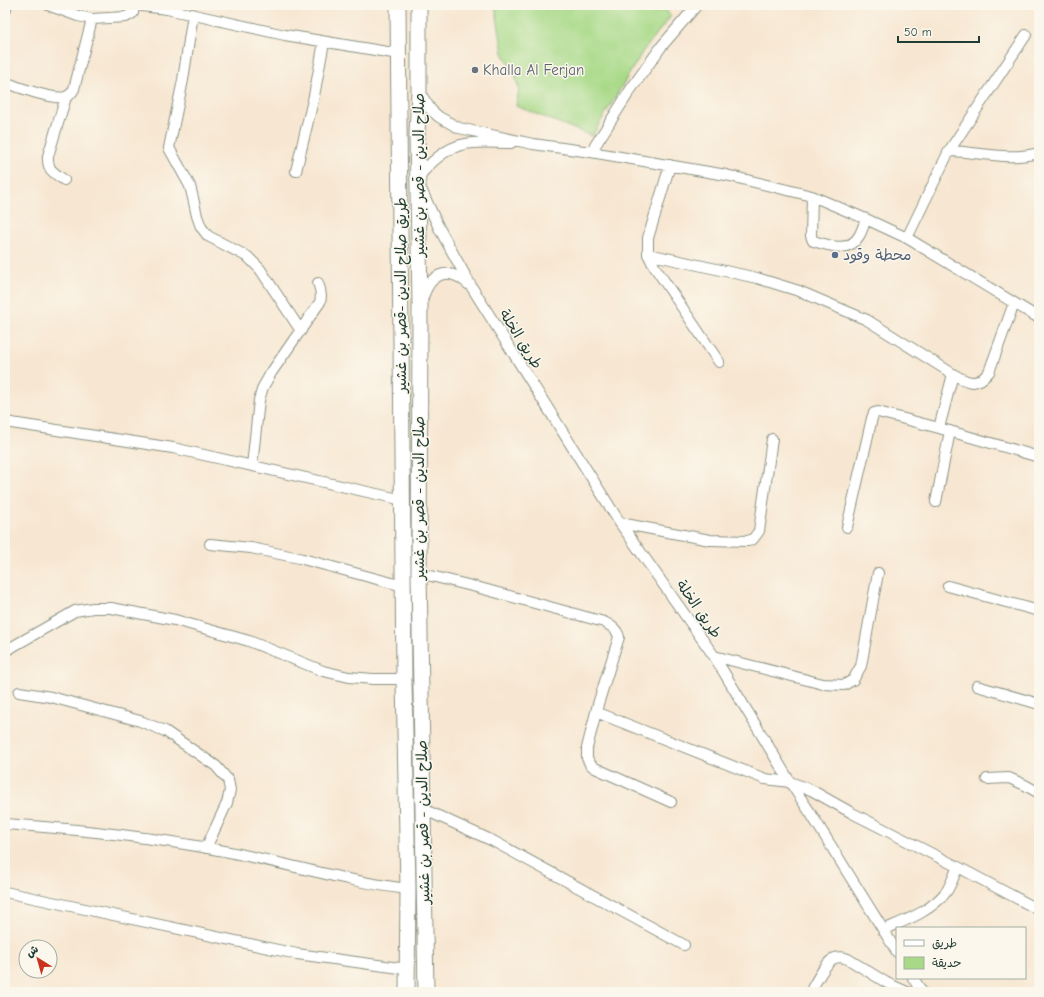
<svg xmlns="http://www.w3.org/2000/svg" width="1044" height="997" font-family="'Comic Neue','Playpen Sans Arabic',sans-serif">
	<style>
		.green { fill: #a7d987; stroke: #638b5e }
		.lines { fill: none; stroke-linecap: round; stroke-linejoin: round }
		.minor-casing { stroke: #8b9283; stroke-width: 12 }
		.highway-casing { stroke: #8b9283; stroke-width: 17 }
		.minor { stroke: #fff; stroke-width: 10 }
		.highway { stroke: #fff; stroke-width: 15 }
		.worship-dot { fill: #6b7280; stroke: #fbf7ec; stroke-width: 1.5 }
		.service-dot { fill: #5c6f8a; stroke: #fbf7ec; stroke-width: 1.5 }
		.labels { text-anchor: middle; stroke-width: 3; stroke-linejoin: round; paint-order: stroke }
		.worship-label { font-size: 15px; fill: #5b616d; stroke: #fbf7ec; text-anchor: start }
		.street-label { font-size: 15px; fill: #1f3d34; stroke: #fbf7ec }
		.service-label { font-size: 15px; fill: #4e5e75; stroke: #fbf7ec; text-anchor: start }
	</style>
	<rect width="100%" height="100%" fill="#fbf7ec"/>
	<filter id="ink" filterUnits="userSpaceOnUse"><feTurbulence type="fractalNoise" baseFrequency=".025" numOctaves="2"/><feDisplacementMap in="SourceGraphic" scale="8" xChannelSelector="R" yChannelSelector="G"/><feConvolveMatrix kernelMatrix="1 2 1 2 8 2 1 2 1" color-interpolation-filters="sRGB"/></filter>
	<filter id="wash" filterUnits="userSpaceOnUse"><feTurbulence type="fractalNoise" baseFrequency=".012" numOctaves="4" result="noise"/><feDisplacementMap in="SourceGraphic" scale="16" xChannelSelector="R" yChannelSelector="G"/><feGaussianBlur stdDeviation="0.9" result="paint"/><feColorMatrix in="noise" values="0 0 0 0 0 0 0 0 0 0 0 0 0 0 0 0 0 1.4 0 .05"/><feComposite in="paint" operator="in"/></filter>
	<g filter="url(#wash)">
		<rect width="100%" height="100%" fill="#f7e7d2"/>
		<path class="green" d="M 495,5 L 661,5 L 671,16 L 643,51 L 592,136 L 516,106 L 519,89 L 515,76 L 503,53 Z"/>
	</g>
	<g filter="url(#ink)">
		<g class="lines">
			<g class="minor-casing">
				<path id="minor" d="M 48,5 L 78,16 L 92,19 L 126,17 L 133,13 L 134,5 L 167,9 L 285,35 L 399,54
					M 5,11 L 7,5
					M 193,14 L 183,80 L 169,148 L 190,186 L 193,198 L 197,216 L 201,227 L 208,236 L 248,257 L 260,269 L 301,331
					M 5,82 C 17,87 53,100 65,97 C 70,96 72,93 74,89 L 92,19
					M 420,93 L 431,110 L 439,117 L 459,128 L 533,144 L 591,152 L 726,175 L 812,196 L 866,219 L 907,238 L 1039,318
					M 949,151 C 980,152 1008,161 1039,153
					M 591,152 L 631,89 L 661,47 L 697,5
					M 670,165 L 648,238 L 648,254 L 654,266 L 719,362
					M 296,171 L 314,96 L 324,42
					M 418,178 C 431,161 450,144 473,143 C 486,142 498,143 511,143
					M 64,180 C 53,172 47,170 48,156 L 66,97
					M 421,189 L 439,228 L 471,286 L 620,523 L 714,656 L 790,782 L 813,817 L 897,952
					M 812,196 L 811,236 L 813,241 C 829,245 848,254 859,236 C 862,231 864,224 866,219
					M 907,238 L 949,151 L 1026,35
					M 648,254 L 757,278 L 799,291 L 867,320 L 953,374 C 968,383 977,387 989,372 L 1014,303
					M 423,297 C 431,273 448,266 468,284
					M 5,422 L 173,448 L 403,500
					M 939,428 L 953,374
					M 252,466 L 259,400 L 263,387 L 271,373 L 320,302 C 322,295 321,290 318,283
					M 936,502 L 950,431
					M 620,523 L 710,540 L 748,541 L 753,539 L 759,531 L 772,439
					M 847,527 L 872,418 L 874,413 L 878,412 L 939,428 L 1039,457
					M 210,544 L 251,548 L 299,558 L 403,586
					M 419,573 L 480,588 L 604,622 C 611,626 617,629 619,637 L 598,704 L 587,748 L 587,758 L 590,764 L 595,768 L 671,802
					M 948,586 L 1039,611
					M 5,651 L 75,611 L 93,608 L 111,608 L 175,620 L 249,641 L 323,671 L 349,677 L 373,679 L 404,679
					M 714,656 L 823,684 L 844,685 L 853,680 L 861,666 L 878,573
					M 977,686 L 1039,704
					M 19,692 L 51,697 L 140,721 L 165,731 L 216,766 L 228,780 L 230,790 L 227,803 L 206,848
					M 596,712 L 765,779 L 790,782 L 811,790 L 852,813 L 958,867 L 1039,910
					M 987,779 L 1009,778 L 1025,785 L 1039,793
					M 423,809 L 493,841 L 684,945
					M 5,824 C 78,829 152,837 224,851 C 286,863 346,882 408,889
					M 5,892 L 297,954 L 407,969
					M 883,930 C 906,920 930,912 946,892 C 951,885 954,875 958,867
					M 913,978 L 922,992
					M 810,992 C 815,984 826,961 835,958 C 840,956 844,958 848,959 L 887,983 L 907,992"/>
			</g>
			<g class="highway-casing">
				<path id="highway" d="M 398,5 L 404,679 L 408,889 L 407,992
					M 419,5 L 419,91 L 417,134 L 420,304 L 419,573 L 426,992"/>
			</g>
			<use href="#minor" class="minor"/>
			<use href="#highway" class="highway"/>
		</g>
	</g>
	<circle class="worship-dot" cx="475" cy="70" r="4"/>
	<circle class="service-dot" cx="835" cy="255" r="4"/>
	<g class="labels">
		<g class="worship-label">
			<text x="483" y="75">Khalla Al Ferjan</text>
		</g>
		<g class="street-label">
			<text transform="translate(419 175) rotate(-90)" y="5">صلاح الدين - قصر بن غشير</text>
			<text transform="translate(401 295) rotate(-90)" y="5">طريق صلاح الدين -قصر بن غشير</text>
			<text transform="translate(521 339) rotate(58)" y="5">طريق الخلة</text>
			<text transform="translate(419 498) rotate(-90)" y="5">صلاح الدين - قصر بن غشير</text>
			<text transform="translate(699 609) rotate(55)" y="5">طريق الخلة</text>
			<text transform="translate(423 822) rotate(-91)" y="5">صلاح الدين - قصر بن غشير</text>
		</g>
		<g class="service-label">
			<text x="843" y="260">محطة وقود</text>
		</g>
	</g>
	<rect width="1044" height="997" fill="none" stroke="#fbf7ec" stroke-width="20"/>
	<rect x="896" y="927" width="130" height="52" fill="#fbf7ec" stroke="#a3ada2"/>
	<rect x="904" y="940" width="20" height="6" fill="#ffffff" stroke="#a3ada2"/>
	<text x="932" y="947" font-size="12" fill="#1f3d34">طريق</text>
	<rect x="904" y="957" width="20" height="12" fill="#a7d987" stroke="#a3ada2"/>
	<text x="932" y="967" font-size="12" fill="#1f3d34">حديقة</text>
	<g transform="translate(38 959) rotate(323)"><circle r="19" fill="#fbf7ec" stroke="#a3ada2"/>
	<path d="M0-3L7 15L0 10L-7 15Z" fill="#c8321e"/>
	<text y="-6" font-size="11" font-weight="bold" text-anchor="middle" fill="#1f3d34">ش</text>
	</g>
	<path d="M898 36v6h81v-6" fill="none" stroke="#1f3d34" stroke-width="2"/>
	<text x="904" y="36" font-size="12" fill="#1f3d34" stroke="#fbf7ec" stroke-width="3" paint-order="stroke">50 m</text>
</svg>
